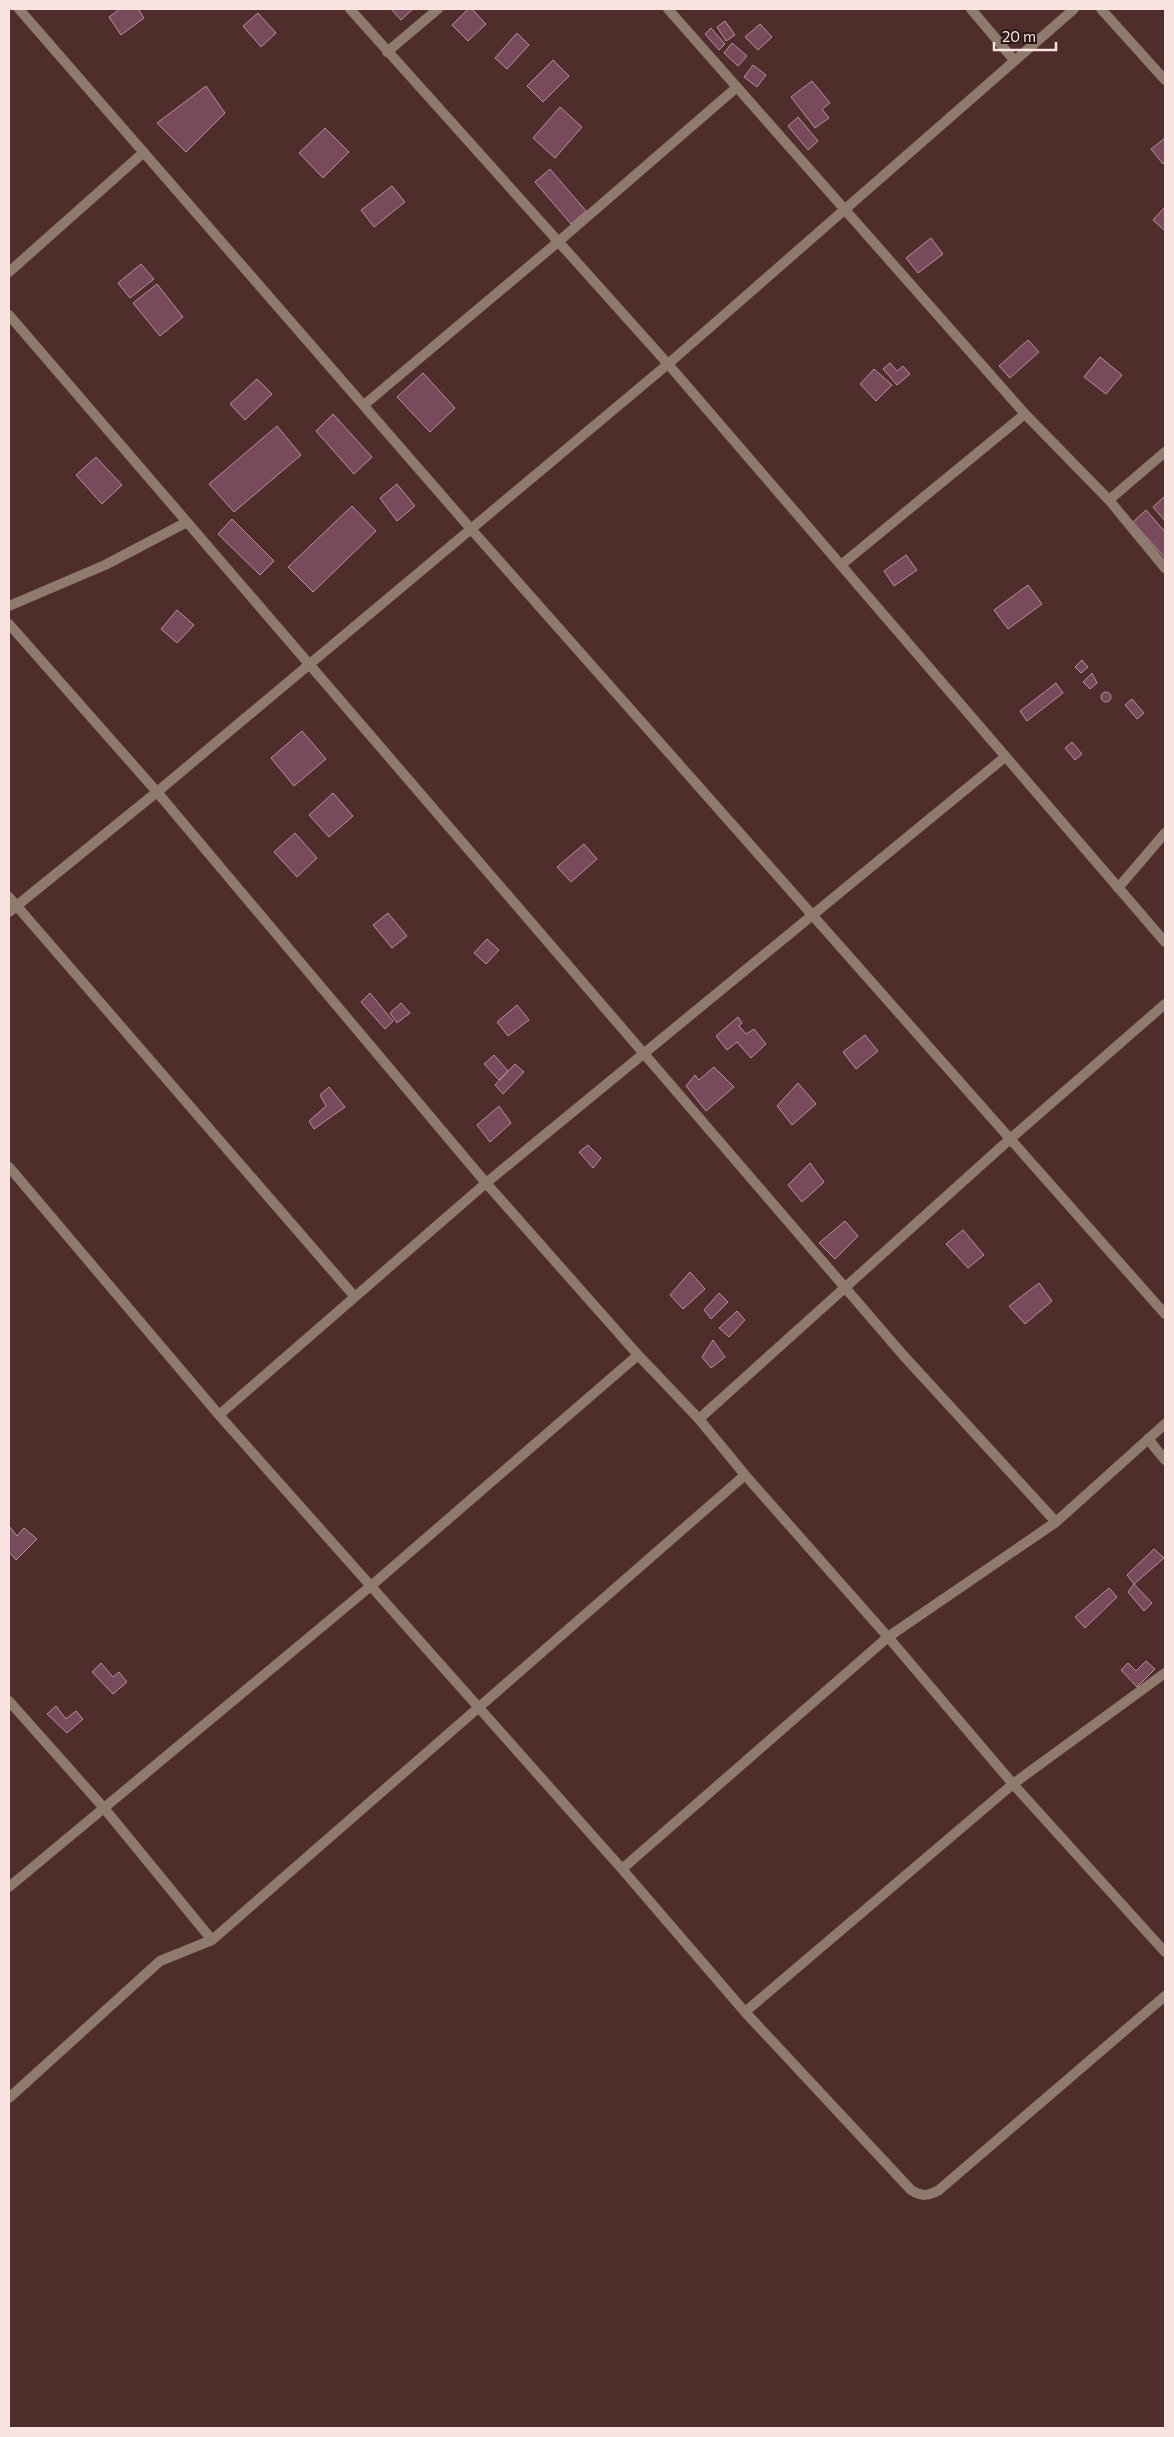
<svg xmlns="http://www.w3.org/2000/svg" width="1174" height="2437" font-family="Commissioner,sans-serif">
	<style>
		.building { fill: #794a5c; stroke: #b7919f }
		.lines { fill: none; stroke-linecap: round; stroke-linejoin: round }
		.minor { stroke: #8e7b6e; stroke-width: 10 }
	</style>
	<rect width="100%" height="100%" fill="#4e2d2a"/>
	<path class="building" d="M 120,9 L 138,9 L 144,18 L 121,35 L 109,17 Z
		M 391,9 L 413,9 L 401,20 Z
		M 468,9 L 472,9 L 486,24 L 468,41 L 452,25 Z
		M 258,13 L 276,33 L 261,47 L 243,26 Z
		M 725,21 L 735,35 L 726,41 L 717,27 Z
		M 760,24 L 772,37 L 758,50 L 745,37 Z
		M 711,28 L 725,44 L 719,50 L 705,34 Z
		M 517,33 L 529,45 L 507,69 L 495,58 Z
		M 732,43 L 747,56 L 738,66 L 724,53 Z
		M 553,60 L 569,76 L 543,102 L 527,86 Z
		M 753,65 L 766,75 L 757,87 L 744,77 Z
		M 812,81 L 830,103 L 822,109 L 829,118 L 815,128 L 791,97 Z
		M 206,86 L 225,113 L 186,152 L 157,123 Z
		M 560,107 L 582,127 L 555,158 L 533,138 Z
		M 798,117 L 818,141 L 808,150 L 788,126 Z
		M 325,128 L 349,152 L 323,178 L 299,153 Z
		M 1165,138 L 1165,162 L 1163,164 L 1151,149 Z
		M 550,169 L 586,211 L 571,224 L 535,182 Z
		M 392,186 L 405,202 L 374,227 L 361,210 Z
		M 1165,207 L 1165,231 L 1153,220 Z
		M 931,238 L 943,254 L 918,273 L 906,258 Z
		M 141,264 L 154,279 L 130,298 L 118,283 Z
		M 157,284 L 183,317 L 160,336 L 133,303 Z
		M 1028,340 L 1039,352 L 1010,378 L 999,366 Z
		M 1100,357 L 1122,375 L 1106,394 L 1084,377 Z
		M 890,363 L 897,371 L 903,366 L 910,374 L 897,385 L 883,369 Z
		M 874,369 L 892,385 L 876,401 L 860,384 Z
		M 423,373 L 455,408 L 430,432 L 397,397 Z
		M 257,379 L 272,394 L 245,420 L 230,404 Z
		M 333,414 L 372,457 L 354,474 L 316,431 Z
		M 277,426 L 301,455 L 234,512 L 209,484 Z
		M 96,457 L 122,485 L 102,504 L 76,475 Z
		M 397,484 L 415,506 L 397,521 L 380,498 Z
		M 1165,496 L 1165,521 L 1153,507 Z
		M 352,506 L 376,531 L 313,592 L 288,567 Z
		M 1146,510 L 1165,532 L 1165,558 L 1133,522 Z
		M 232,519 L 274,561 L 260,575 L 218,534 Z
		M 906,555 L 917,570 L 894,586 L 884,571 Z
		M 1028,585 L 1042,604 L 1008,629 L 994,610 Z
		M 177,610 L 194,625 L 177,643 L 161,629 Z
		M 1082,660 L 1088,667 L 1081,673 L 1075,667 Z
		M 1092,673 L 1097,683 L 1090,689 L 1083,682 Z
		M 1056,683 L 1063,693 L 1027,721 L 1020,711 Z
		M1101 697a5 5 0 1 1 10 0a5 5 0 1 1-10 0Z
		M 1132,699 L 1144,713 L 1137,719 L 1125,705 Z
		M 302,731 L 326,759 L 294,786 L 271,758 Z
		M 1072,742 L 1082,754 L 1075,760 L 1065,748 Z
		M 333,793 L 353,816 L 329,837 L 309,815 Z
		M 295,833 L 317,858 L 297,877 L 274,852 Z
		M 584,844 L 597,859 L 571,882 L 557,867 Z
		M 388,913 L 407,936 L 392,948 L 373,925 Z
		M 487,939 L 499,950 L 486,964 L 474,953 Z
		M 370,993 L 393,1021 L 385,1029 L 361,1002 Z
		M 401,1003 L 410,1013 L 397,1023 L 390,1013 Z
		M 517,1005 L 529,1020 L 508,1036 L 497,1022 Z
		M 738,1017 L 742,1023 L 739,1026 L 746,1034 L 754,1029 L 766,1044 L 751,1058 L 737,1042 L 727,1050 L 716,1036 Z
		M 865,1035 L 878,1051 L 856,1069 L 843,1052 Z
		M 494,1055 L 508,1071 L 499,1080 L 484,1064 Z
		M 515,1064 L 524,1072 L 503,1094 L 495,1085 Z
		M 714,1067 L 734,1087 L 706,1111 L 686,1086 L 695,1075 L 699,1080 Z
		M 798,1083 L 816,1104 L 792,1125 L 777,1106 Z
		M 329,1087 L 345,1107 L 314,1129 L 309,1121 L 326,1106 L 320,1095 Z
		M 499,1106 L 511,1123 L 490,1142 L 477,1125 Z
		M 588,1145 L 601,1158 L 593,1168 L 579,1152 Z
		M 810,1163 L 824,1182 L 802,1202 L 788,1185 Z
		M 845,1221 L 858,1236 L 835,1259 L 819,1243 Z
		M 963,1230 L 984,1255 L 968,1268 L 946,1244 Z
		M 690,1272 L 705,1289 L 683,1309 L 670,1295 Z
		M 1039,1283 L 1052,1301 L 1025,1324 L 1009,1306 Z
		M 719,1293 L 728,1302 L 711,1319 L 704,1310 Z
		M 737,1311 L 745,1320 L 729,1337 L 719,1328 Z
		M 713,1340 L 725,1357 L 711,1368 L 702,1357 Z
		M 9,1526 L 17,1536 L 24,1528 L 37,1539 L 16,1560 L 9,1552 Z
		M 1154,1549 L 1164,1558 L 1134,1584 L 1127,1575 Z
		M 1134,1584 L 1152,1603 L 1144,1611 L 1128,1592 Z
		M 1109,1588 L 1117,1597 L 1085,1628 L 1075,1617 Z
		M 1146,1661 L 1155,1669 L 1137,1687 L 1121,1670 L 1128,1663 L 1136,1671 Z
		M 101,1663 L 113,1677 L 119,1672 L 127,1682 L 113,1694 L 92,1672 Z
		M 56,1706 L 66,1719 L 76,1711 L 83,1719 L 67,1733 L 47,1714 Z"/>
	<g class="lines">
		<path class="minor" d="M 19,9 L 471,529 L 1165,1314
			M 350,9 L 668,364 L 1165,942
			M 668,9 L 1025,414 L 1109,500 L 1165,568
			M 971,9 L 1014,60
			M 1101,9 L 1165,80
			M 387,52 L 438,9
			M 9,272 L 144,152
			M 9,315 L 903,1355 L 1056,1522
			M 364,405 L 558,242 L 737,87
			M 1109,500 L 1165,452
			M 841,565 L 1025,414
			M 9,606 L 105,565 L 187,522
			M 9,624 L 157,792 L 486,1183 L 638,1355 L 699,1419 L 745,1475 L 888,1637 L 1013,1784 L 1165,1952
			M 1118,888 L 1165,833
			M 9,897 L 355,1297
			M 9,912 L 157,792 L 668,364 L 1074,9
			M 9,1167 L 219,1415 L 622,1869 L 745,2012 L 911,2190 C 922,2197 928,2196 939,2190 L 1165,1996
			M 219,1415 L 486,1183 L 1005,757
			M 699,1419 L 1010,1139 L 1165,1004
			M 1148,1439 L 1165,1460
			M 9,1701 L 104,1808 L 212,1940
			M 622,1869 L 888,1637 L 1056,1522 L 1165,1424
			M 9,1887 L 372,1585 L 638,1355
			M 745,2012 L 1013,1784 L 1165,1673
			M 9,2098 L 160,1961 L 212,1940 L 745,1475"/>
	</g>
	<rect width="1174" height="2437" fill="none" stroke="#fae4e1" stroke-width="20"/>
	<path d="M994 42v8h62v-8" fill="none" stroke="#fae4e1" stroke-width="2.5"/>
	<text x="1002" y="42" font-size="15" fill="#fae4e1" stroke="#291a19" stroke-width="4" paint-order="stroke">20 m</text>
</svg>
